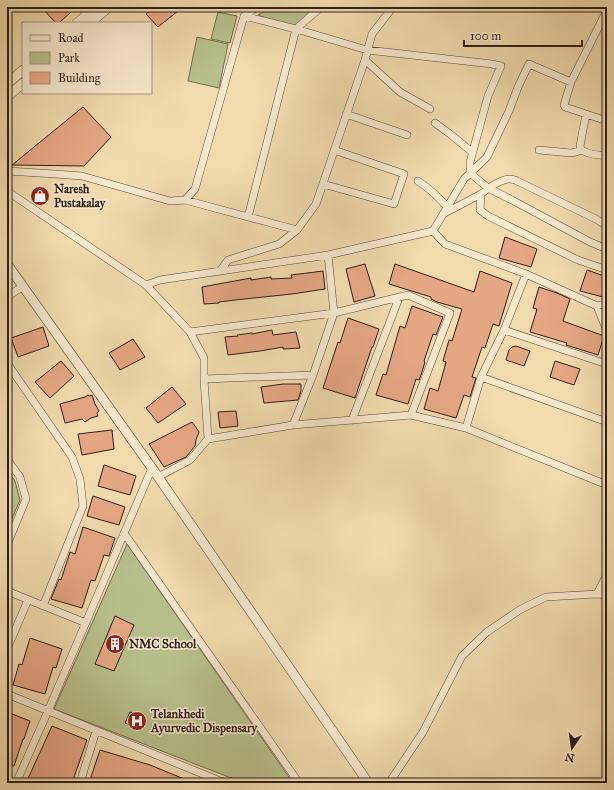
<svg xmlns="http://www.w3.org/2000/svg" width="614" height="790" font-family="'IM FELL Great Primer',serif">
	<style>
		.green { fill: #b7c08d; stroke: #747053 }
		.building { fill: #e4a786; stroke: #301f19 }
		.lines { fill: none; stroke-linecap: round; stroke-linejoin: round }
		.minor-casing { stroke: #604e3e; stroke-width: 8 }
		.tertiary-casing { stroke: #604e3e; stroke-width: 10 }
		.minor { stroke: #f7e7cb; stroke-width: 7 }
		.tertiary { stroke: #f7e7cb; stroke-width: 9 }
		.labels { text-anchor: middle; stroke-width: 3; stroke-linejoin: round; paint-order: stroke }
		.poi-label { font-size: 12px; font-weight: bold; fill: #301f19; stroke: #f7e7cb; text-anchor: start }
	</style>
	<rect width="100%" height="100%" fill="#f2daaf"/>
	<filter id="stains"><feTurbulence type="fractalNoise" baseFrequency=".005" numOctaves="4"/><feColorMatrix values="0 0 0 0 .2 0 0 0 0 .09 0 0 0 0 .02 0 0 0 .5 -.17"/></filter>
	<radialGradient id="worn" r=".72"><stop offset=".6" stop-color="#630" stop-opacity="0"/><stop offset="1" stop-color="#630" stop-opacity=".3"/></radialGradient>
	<path class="green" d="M 271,7 L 307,7 L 311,13 L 295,26 L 276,22 L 258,15 Z
		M 218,12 L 237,16 L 230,43 L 211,39 Z
		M 197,37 L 228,44 L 219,88 L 188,81 Z
		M 7,470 L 15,481 L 20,500 L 7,530 Z
		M 127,544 L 293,783 L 244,783 L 54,709 Z"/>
	<path class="building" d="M 41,7 L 67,7 L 71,12 L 59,23 L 56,23 Z
		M 154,7 L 183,7 L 158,27 L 146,14 Z
		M 83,107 L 111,137 L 84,166 L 12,165 Z
		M 505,237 L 537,249 L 531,267 L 499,258 Z
		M 365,264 L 375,296 L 354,302 L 346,269 Z
		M 395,264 L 474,292 L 480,271 L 512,283 L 499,326 L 493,324 L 485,348 L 482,347 L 472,377 L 476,378 L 470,397 L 464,395 L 456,418 L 424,409 L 430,388 L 438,391 L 446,362 L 443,361 L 449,340 L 452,341 L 462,309 L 437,302 L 431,299 L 431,297 L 389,284 Z
		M 587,270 L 607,277 L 607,298 L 580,291 Z
		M 323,271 L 325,289 L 292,294 L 235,300 L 219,302 L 219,303 L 204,304 L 202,287 L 251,278 L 251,280 L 271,277 L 271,279 L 292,278 L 291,275 Z
		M 539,287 L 557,293 L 570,299 L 563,321 L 604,336 L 598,355 L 566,345 L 567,343 L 530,332 L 537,309 L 533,308 Z
		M 412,306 L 443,317 L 436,335 L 433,334 L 424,361 L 425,362 L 421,375 L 419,380 L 416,379 L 408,404 L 376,395 L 383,374 L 386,375 L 400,326 L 405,328 Z
		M 348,318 L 379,329 L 373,347 L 372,347 L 355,398 L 323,388 L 338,342 L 340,343 Z
		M 43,327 L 49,346 L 18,357 L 11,338 Z
		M 272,330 L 273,335 L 296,332 L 300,348 L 283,349 L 283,347 L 260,351 L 228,355 L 225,337 L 238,336 L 237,335 L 252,333 L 252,334 Z
		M 133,339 L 145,357 L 120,370 L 109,353 Z
		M 516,346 L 530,351 L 524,366 L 506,360 L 509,350 L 512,347 Z
		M 61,361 L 74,376 L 50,398 L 35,382 Z
		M 555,361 L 580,369 L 574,385 L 550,377 Z
		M 283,384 L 301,384 L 301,391 L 298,400 L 264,403 L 261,387 Z
		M 172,387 L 186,404 L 158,423 L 146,408 Z
		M 88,395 L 89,396 L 92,395 L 95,404 L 99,411 L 97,413 L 98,416 L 91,418 L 85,422 L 82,419 L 65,423 L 60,404 L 85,397 Z
		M 236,411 L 238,426 L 220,428 L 218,412 Z
		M 192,422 L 199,432 L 196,440 L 195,446 L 186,457 L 164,467 L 149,444 Z
		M 112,430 L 114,449 L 82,455 L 78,434 Z
		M 104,465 L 136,476 L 130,495 L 98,486 Z
		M 93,496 L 125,507 L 119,525 L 87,516 Z
		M 83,527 L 115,538 L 109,556 L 104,555 L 95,581 L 91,580 L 82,608 L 51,599 L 59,579 L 61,580 L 70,552 L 75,554 Z
		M 115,616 L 134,625 L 114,671 L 95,664 Z
		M 30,638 L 62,649 L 56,668 L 53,667 L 45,694 L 13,685 L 19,664 L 22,665 Z
		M 7,712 L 30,721 L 24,739 L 23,739 L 14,766 L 7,765 Z
		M 130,712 L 143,717 L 139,728 L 125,723 Z
		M 52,726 L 87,740 L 72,783 L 26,783 Z
		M 100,750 L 150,765 L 194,783 L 100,783 L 90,780 Z"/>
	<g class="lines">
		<g class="minor-casing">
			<path id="minor" d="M 244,16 L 296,29 L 321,7
				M 607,16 L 604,16 L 571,82 L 564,105 L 565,107 L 607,121
				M 365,60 L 400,92 L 430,109
				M 346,114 L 407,135
				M 586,114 L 580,146 L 581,150 C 589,154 598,156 607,155
				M 435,123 L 450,134 L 472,152
				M 539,150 L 571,153 L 576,152 L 581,150
				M 7,171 L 55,174 L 82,176 L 170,201 L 185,200 L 195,189 L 244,16 L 257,7
				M 418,181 C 430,189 438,196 447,207
				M 323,184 L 394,204 L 404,174 L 334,150
				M 7,191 L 146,285 L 160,280 L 328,255 L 433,231 L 445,244 L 526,274 L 597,306 L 607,303
				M 185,200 L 297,230
				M 443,214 L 481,194
				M 248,217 L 296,29 L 367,50 L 492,64 L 501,66 L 488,96 L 470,162 L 470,173 L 488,188 L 512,200 L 590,242 L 607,249
				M 607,226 L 596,219 L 517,181 C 516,180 511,179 510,179 C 501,179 488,188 481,194 L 480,210 L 488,216 L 578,260 L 607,270
				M 433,231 L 464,179 L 487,157 L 509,111 L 518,87 L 529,64 L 571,82
				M 220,271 L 228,260 L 279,244 L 297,230 L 316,204 L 365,60 L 372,34 L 393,7
				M 146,285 L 190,332 L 204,358 L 204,379 L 313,375 L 334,313 L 408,295 L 450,313 L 411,415 L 293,425 L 208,439 L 190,460 L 158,477
				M 7,297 L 23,286
				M 597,306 L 607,331
				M 504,330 L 607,364
				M 190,332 L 334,313 L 328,255
				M 7,363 L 72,457 L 80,479 L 83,506 L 43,606
				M 481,377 L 607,422
				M 204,379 L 208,439
				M 411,415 L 466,428 L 481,377 L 504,330 L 526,274
				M 352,420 L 399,298
				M 293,425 L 313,375
				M 466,428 L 607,485
				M 7,459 L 20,477 L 26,499 L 7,545
				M 124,533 L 299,783
				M 7,591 L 86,623
				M 597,594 L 607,574
				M 7,649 L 28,600
				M 7,694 L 225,783
				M 16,783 L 48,711 L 152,468
				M 80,783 L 96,731
				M 389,783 L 423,732 L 462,656 L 487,632 L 521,609 L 546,597 L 597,594 L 607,595"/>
		</g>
		<g class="tertiary-casing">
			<path id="tertiary" d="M 77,23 L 96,7
				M 90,23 L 109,7
				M 7,84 L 23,70
				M 7,97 L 23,83
				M 7,264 L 152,468 L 365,778 L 368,783"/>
		</g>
		<use href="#minor" class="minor"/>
		<use href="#tertiary" class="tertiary"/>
	</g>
	<defs>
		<g id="shop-disc" transform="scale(1)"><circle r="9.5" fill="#8f2418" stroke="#f7e7cb"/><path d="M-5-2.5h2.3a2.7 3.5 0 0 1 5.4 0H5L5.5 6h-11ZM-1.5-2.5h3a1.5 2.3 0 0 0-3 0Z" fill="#fff"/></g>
		<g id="building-disc" transform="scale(1)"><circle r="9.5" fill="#8f2418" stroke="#f7e7cb"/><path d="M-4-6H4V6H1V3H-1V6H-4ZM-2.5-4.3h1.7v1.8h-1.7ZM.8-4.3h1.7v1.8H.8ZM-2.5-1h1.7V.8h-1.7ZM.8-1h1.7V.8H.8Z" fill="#fff"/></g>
		<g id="hospital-disc" transform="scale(1)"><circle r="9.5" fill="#8f2418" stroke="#f7e7cb"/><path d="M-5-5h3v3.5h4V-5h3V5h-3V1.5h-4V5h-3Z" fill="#fff"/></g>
	</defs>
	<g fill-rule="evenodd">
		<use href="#shop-disc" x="40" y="196"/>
		<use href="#building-disc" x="115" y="644"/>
		<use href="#hospital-disc" x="137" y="721"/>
	</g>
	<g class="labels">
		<g class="poi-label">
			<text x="54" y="193">Naresh<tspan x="54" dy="14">Pustakalay</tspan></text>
			<text x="129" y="648">NMC School</text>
			<text x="151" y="718">Telankhedi<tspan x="151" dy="14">Ayurvedic Dispensary</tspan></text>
		</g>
	</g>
	<rect width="614" height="790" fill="none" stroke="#f2daaf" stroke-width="24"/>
	<rect x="8" y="8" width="598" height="774" fill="none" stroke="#301f19" stroke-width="2"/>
	<rect x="12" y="12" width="590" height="766" fill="none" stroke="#301f19"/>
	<rect x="22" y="22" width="130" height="72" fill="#f7e7cb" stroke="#a79784"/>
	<rect x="30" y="35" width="20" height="6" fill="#f7e7cb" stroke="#a79784"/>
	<text x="58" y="42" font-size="12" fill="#301f19">Road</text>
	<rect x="30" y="52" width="20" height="12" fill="#b7c08d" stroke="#a79784"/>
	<text x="58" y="62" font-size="12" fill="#301f19">Park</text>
	<rect x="30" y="72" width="20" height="12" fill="#e4a786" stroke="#a79784"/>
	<text x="58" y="82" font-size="12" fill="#301f19">Building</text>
	<g transform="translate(572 748) rotate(193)" stroke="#f7e7cb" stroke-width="3" paint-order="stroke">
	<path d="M0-3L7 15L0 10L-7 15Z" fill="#301f19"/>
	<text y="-6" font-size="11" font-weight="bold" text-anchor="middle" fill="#301f19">N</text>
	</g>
	<path d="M464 40v6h118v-6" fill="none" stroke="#301f19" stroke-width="2"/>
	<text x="470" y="40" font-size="12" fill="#301f19" stroke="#f7e7cb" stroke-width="3" paint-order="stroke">100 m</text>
	<rect width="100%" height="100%" filter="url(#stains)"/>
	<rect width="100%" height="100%" fill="url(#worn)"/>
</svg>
